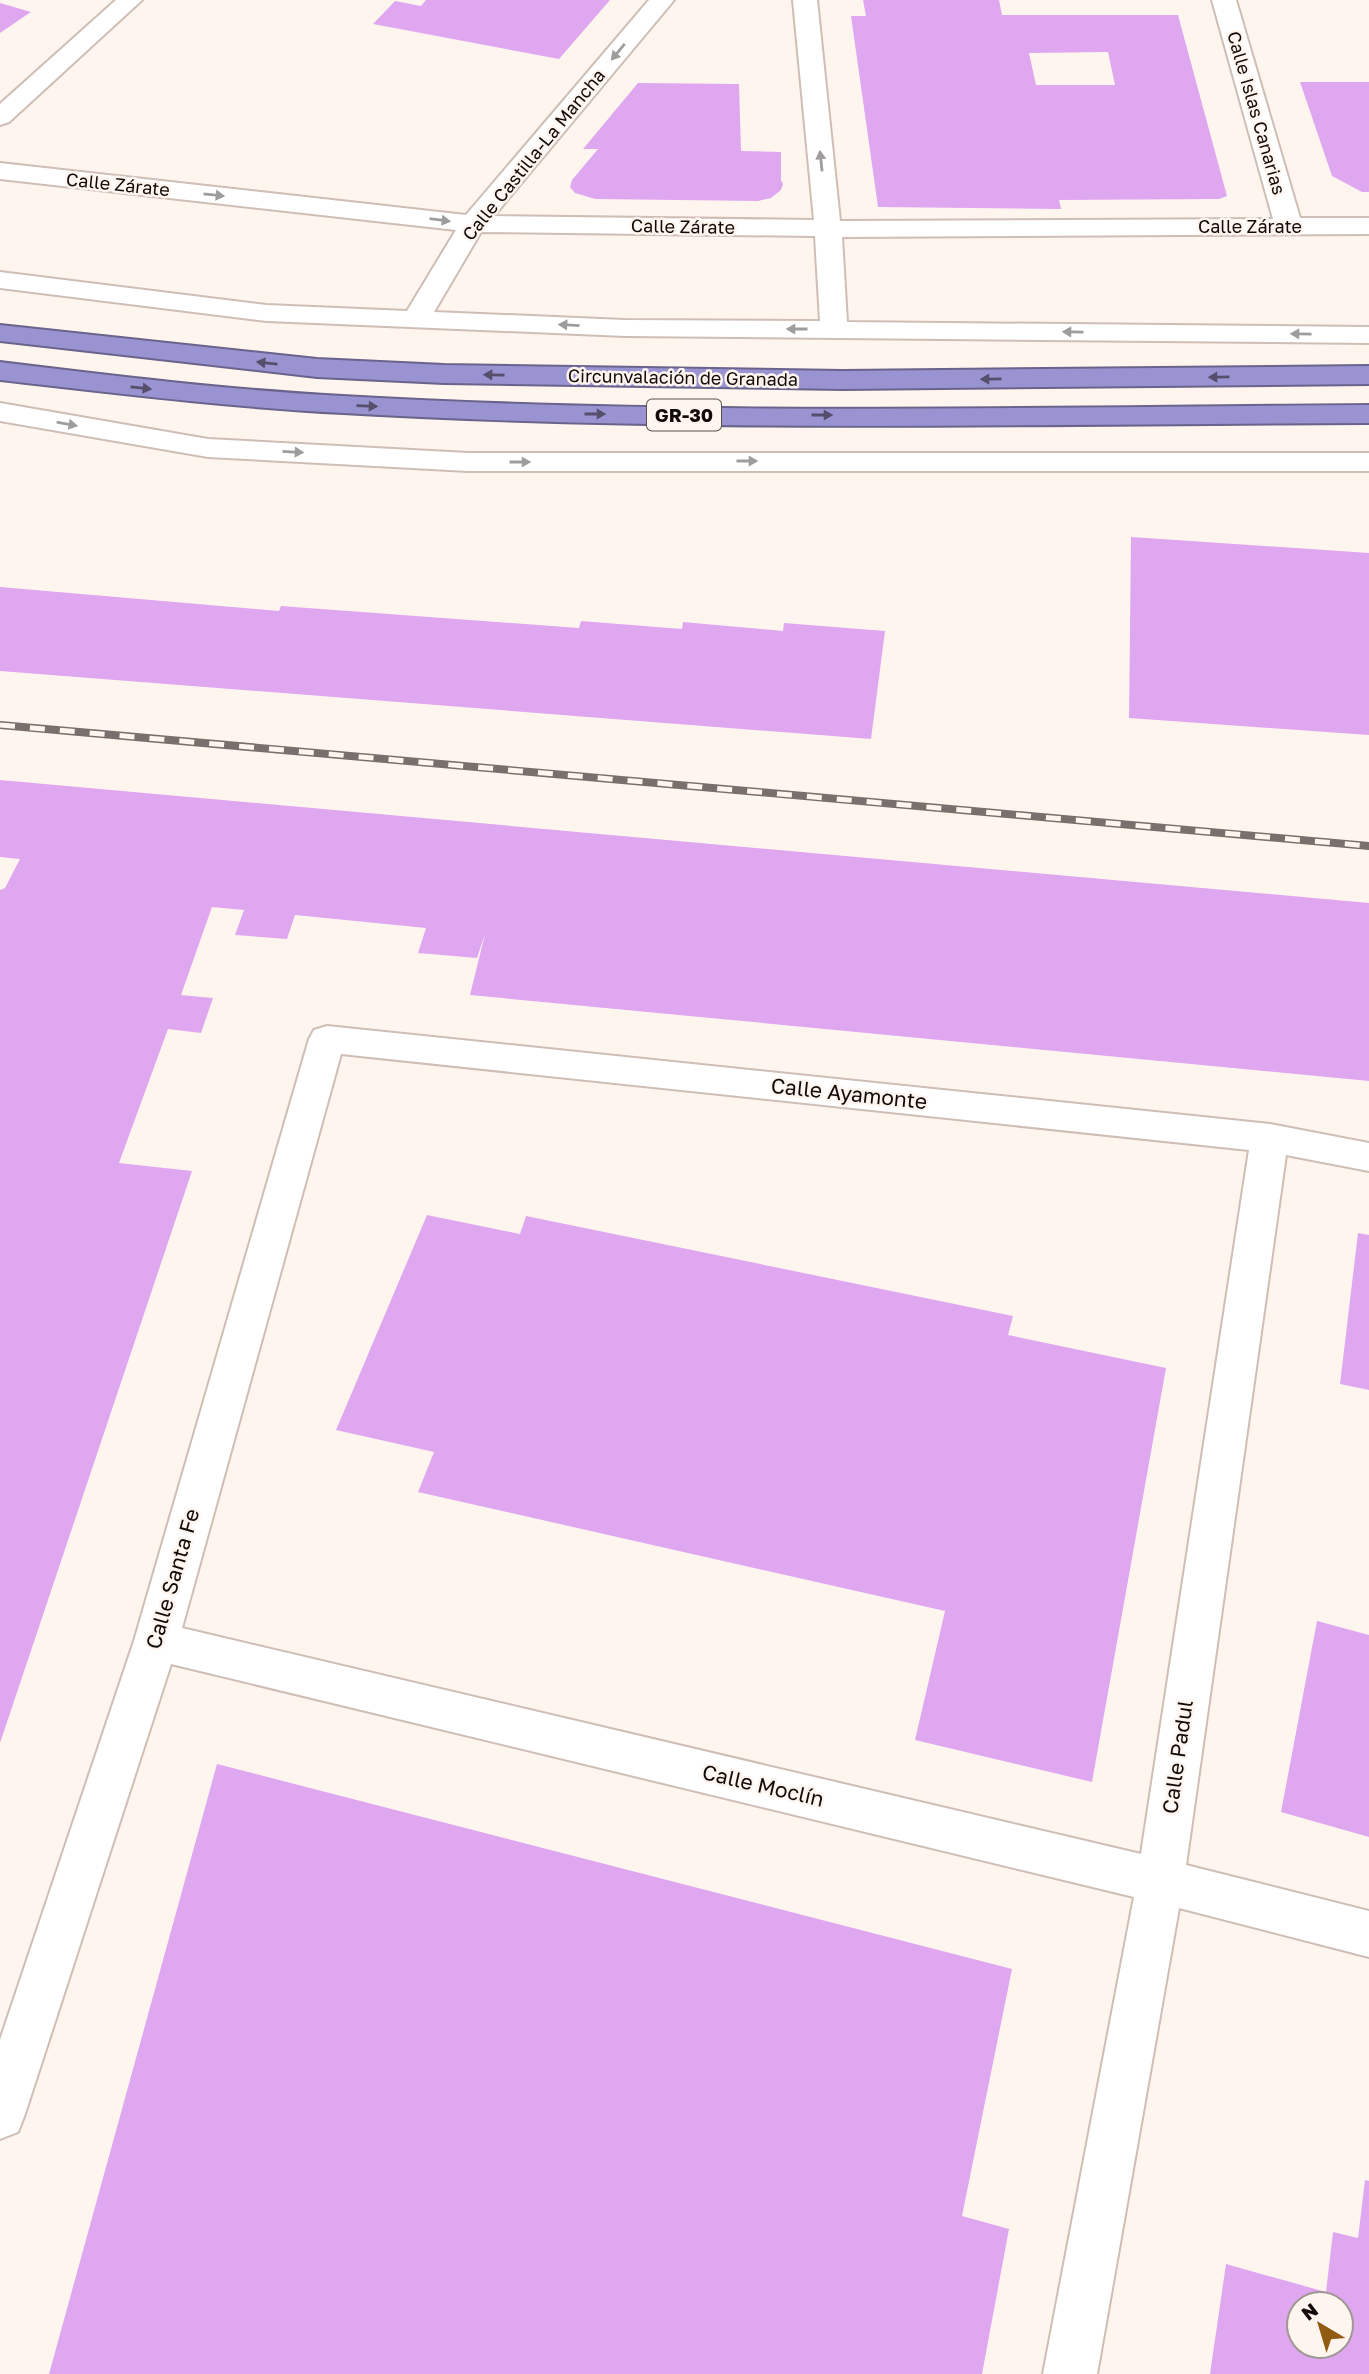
<svg xmlns="http://www.w3.org/2000/svg" width="1369" height="2374" font-family="'Golos Text',sans-serif">
	<style>
		.building { fill: #e0a7f1; fill-rule: evenodd }
		.lines { fill: none; stroke-linecap: round; stroke-linejoin: round }
		.minor-casing { stroke: #cebeb5; stroke-width: 4 }
		.highway-casing { stroke: #6a638b; stroke-width: 4 }
		.minor { fill: #fff; fill-rule: evenodd }
		.highway { fill: #9a93d1; fill-rule: evenodd }
		.rail-casing { stroke: #77706c; stroke-width: 8 }
		.rail { stroke: #fff5ef; stroke-width: 5; stroke-dasharray: 15; stroke-linecap: butt }
		.oneway { fill: #9f9d9c }
		.oneway2 { fill: #554f6c }
		.labels { text-anchor: middle; stroke-width: 5; stroke-linejoin: round; paint-order: stroke }
		.far-street-label { font-size: 18px; fill: #100b08; stroke: #fff5ef }
		.shield { fill: #fff5ef; stroke: #58514d; stroke-width: 2 }
		.shield-label { font-size: 19px; font-weight: bold; fill: #100b08 }
		.street-label { font-size: 21px; fill: #100b08; stroke: #fff5ef }
	</style>
	<rect width="100%" height="100%" fill="#fff5ef"/>
	<path class="building" d="M 426,0 L 610,0 L 559,59 L 373,24 L 395,1 L 421,6 Z
		M 863,0 L 999,0 L 1002,15 L 1178,15 L 1227,196 L 1219,199 L 1059,200 L 1061,209 L 878,207 L 851,16 L 866,16 ZM 1108,52 L 1115,85 L 1036,85 L 1029,53 Z
		M 0,3 L 31,12 L 0,33 Z
		M 1300,82 L 1369,82 L 1369,192 L 1362,192 L 1332,176 Z
		M 638,83 L 739,84 L 741,151 L 781,152 L 781,180 L 783,184 L 781,190 L 771,198 L 758,201 L 595,199 L 575,193 L 570,187 L 572,180 L 598,149 L 583,149 Z
		M 1131,537 L 1369,553 L 1369,735 L 1129,718 Z
		M 0,587 L 279,611 L 281,606 L 579,628 L 581,621 L 682,629 L 683,622 L 783,631 L 784,623 L 885,631 L 871,739 L 0,671 Z
		M 0,780 L 1369,903 L 1369,1081 L 470,995 L 485,934 L 477,958 L 418,953 L 426,928 L 295,915 L 287,939 L 235,935 L 244,910 L 212,907 L 181,995 L 213,998 L 201,1033 L 168,1029 L 119,1163 L 192,1171 L 0,1743 L 0,890 L 5,888 L 20,859 L 0,857 Z
		M 427,1215 L 520,1234 L 526,1216 L 1013,1316 L 1008,1335 L 1166,1368 L 1092,1782 L 915,1740 L 945,1611 L 418,1492 L 434,1452 L 336,1430 Z
		M 1358,1233 L 1369,1235 L 1369,1390 L 1340,1384 Z
		M 1317,1621 L 1369,1635 L 1369,1837 L 1281,1812 Z
		M 217,1764 L 1012,1969 L 962,2216 L 1009,2229 L 982,2374 L 49,2374 Z
		M 1365,2180 L 1369,2181 L 1369,2374 L 1210,2374 L 1226,2264 L 1326,2292 L 1333,2232 L 1358,2238 ZM 1299,2304 L 1341,2304 L 1341,2346 L 1299,2346 Z"/>
	<g class="lines">
		<g class="minor-casing">
			<path id="minor" d="M 116,0 L 142,0 L 9,122 L 0,125 L 0,104 Z
				M 649,0 L 674,0 L 494,216 L 814,220 L 793,0 L 817,0 L 840,221 L 1273,219 L 1212,0 L 1236,0 L 1300,218 L 1369,218 L 1369,234 L 842,237 L 847,322 L 1369,327 L 1369,343 L 625,336 L 267,321 L 0,288 L 0,272 L 267,305 L 407,311 L 456,230 L 0,179 L 0,163 L 466,215 ZM 481,232 L 815,236 L 820,321 L 625,320 L 434,312 Z
				M 0,403 L 208,439 L 468,453 L 1369,453 L 1369,471 L 468,471 L 208,457 L 0,421 Z
				M 327,1026 L 1270,1124 L 1369,1143 L 1369,1171 L 1286,1155 L 1186,1865 L 1369,1911 L 1369,1957 L 1179,1908 L 1097,2374 L 1043,2374 L 1134,1897 L 171,1664 L 25,2114 L 18,2132 L 0,2139 L 0,2040 L 134,1641 L 309,1039 L 314,1030 ZM 341,1054 L 1249,1150 L 1141,1854 L 182,1628 Z"/>
		</g>
		<g class="highway-casing">
			<path id="highway" d="M 0,325 L 317,359 L 444,365 L 843,371 L 1369,366 L 1369,384 L 843,389 L 444,383 L 317,377 L 0,341 Z
				M 0,362 C 114,376 228,390 343,396 C 684,416 1027,407 1369,405 L 1369,423 C 1027,424 684,433 343,413 C 228,407 114,393 0,380 Z"/>
		</g>
		<use href="#minor" class="minor"/>
		<use href="#highway" class="highway"/>
		<g class="rail-casing">
			<path id="rail" d="M 0,725 L 1369,846"/>
		</g>
		<use href="#rail" class="rail"/>
	</g>
	<defs><path id="oneway-solid" d="M-6-.8H1V-3.2L6.5 0L1 3.2V.8H-6Z" transform="scale(1.75)"/></defs>
	<g class="oneway">
		<use href="#oneway-solid" transform="translate(618 52) rotate(130)"/>
		<use href="#oneway-solid" transform="translate(821 161) rotate(-96)"/>
		<use href="#oneway-solid" transform="translate(214 195) rotate(6)"/>
		<use href="#oneway-solid" transform="translate(440 220) rotate(7)"/>
		<use href="#oneway-solid" transform="translate(569 325) rotate(-177)"/>
		<use href="#oneway-solid" transform="translate(797 329) rotate(-180)"/>
		<use href="#oneway-solid" transform="translate(1073 332) rotate(-179)"/>
		<use href="#oneway-solid" transform="translate(1301 334) rotate(-179)"/>
		<use href="#oneway-solid" transform="translate(67 424) rotate(10)"/>
		<use href="#oneway-solid" transform="translate(293 452) rotate(3)"/>
		<use href="#oneway-solid" transform="translate(747 461)"/>
		<use href="#oneway-solid" transform="translate(520 462)"/>
	</g>
	<g class="oneway2">
		<use href="#oneway-solid" transform="translate(267 363) rotate(-174)"/>
		<use href="#oneway-solid" transform="translate(494 375) rotate(-179)"/>
		<use href="#oneway-solid" transform="translate(1219 377) rotate(179)"/>
		<use href="#oneway-solid" transform="translate(991 379) rotate(179)"/>
		<use href="#oneway-solid" transform="translate(141 388) rotate(6)"/>
		<use href="#oneway-solid" transform="translate(367 406) rotate(2)"/>
		<use href="#oneway-solid" transform="translate(595 414)"/>
		<use href="#oneway-solid" transform="translate(822 415)"/>
	</g>
	<g class="labels">
		<g class="far-street-label">
			<text transform="translate(1256 113) rotate(74)" y="6">Calle Islas Canarias</text>
			<text transform="translate(534 155) rotate(-51)" y="6">Calle Castilla-La Mancha</text>
			<text transform="translate(118 185) rotate(6)" y="6">Calle Zárate</text>
			<text transform="translate(683 227) rotate(1)" y="6">Calle Zárate</text>
			<text x="1250" y="233">Calle Zárate</text>
			<text transform="translate(683 378) rotate(1)" y="6">Circunvalación de Granada</text>
		</g>
		<rect class="shield" x="647" y="399.5" width="74" height="31" rx="5"/>
		<g class="shield-label">
			<text x="684" y="422">GR-30</text>
		</g>
		<g class="street-label">
			<text transform="translate(849 1094) rotate(6)" y="7">Calle Ayamonte</text>
			<text transform="translate(173 1579) rotate(-74)" y="7">Calle Santa Fe</text>
			<text transform="translate(1178 1757) rotate(-82)" y="7">Calle Padul</text>
			<text transform="translate(763 1786) rotate(13)" y="7">Calle Moclín</text>
		</g>
	</g>
	<g transform="translate(1320 2325) rotate(322)"><circle r="33" fill="#fff5ef" stroke="#9f9793" stroke-width="2"/>
	<path d="M0-5L12 26L0 18L-12 26Z" fill="#925b12"/>
	<text y="-10" font-size="19" font-weight="bold" text-anchor="middle" fill="#100b08">N</text>
	</g>
</svg>
